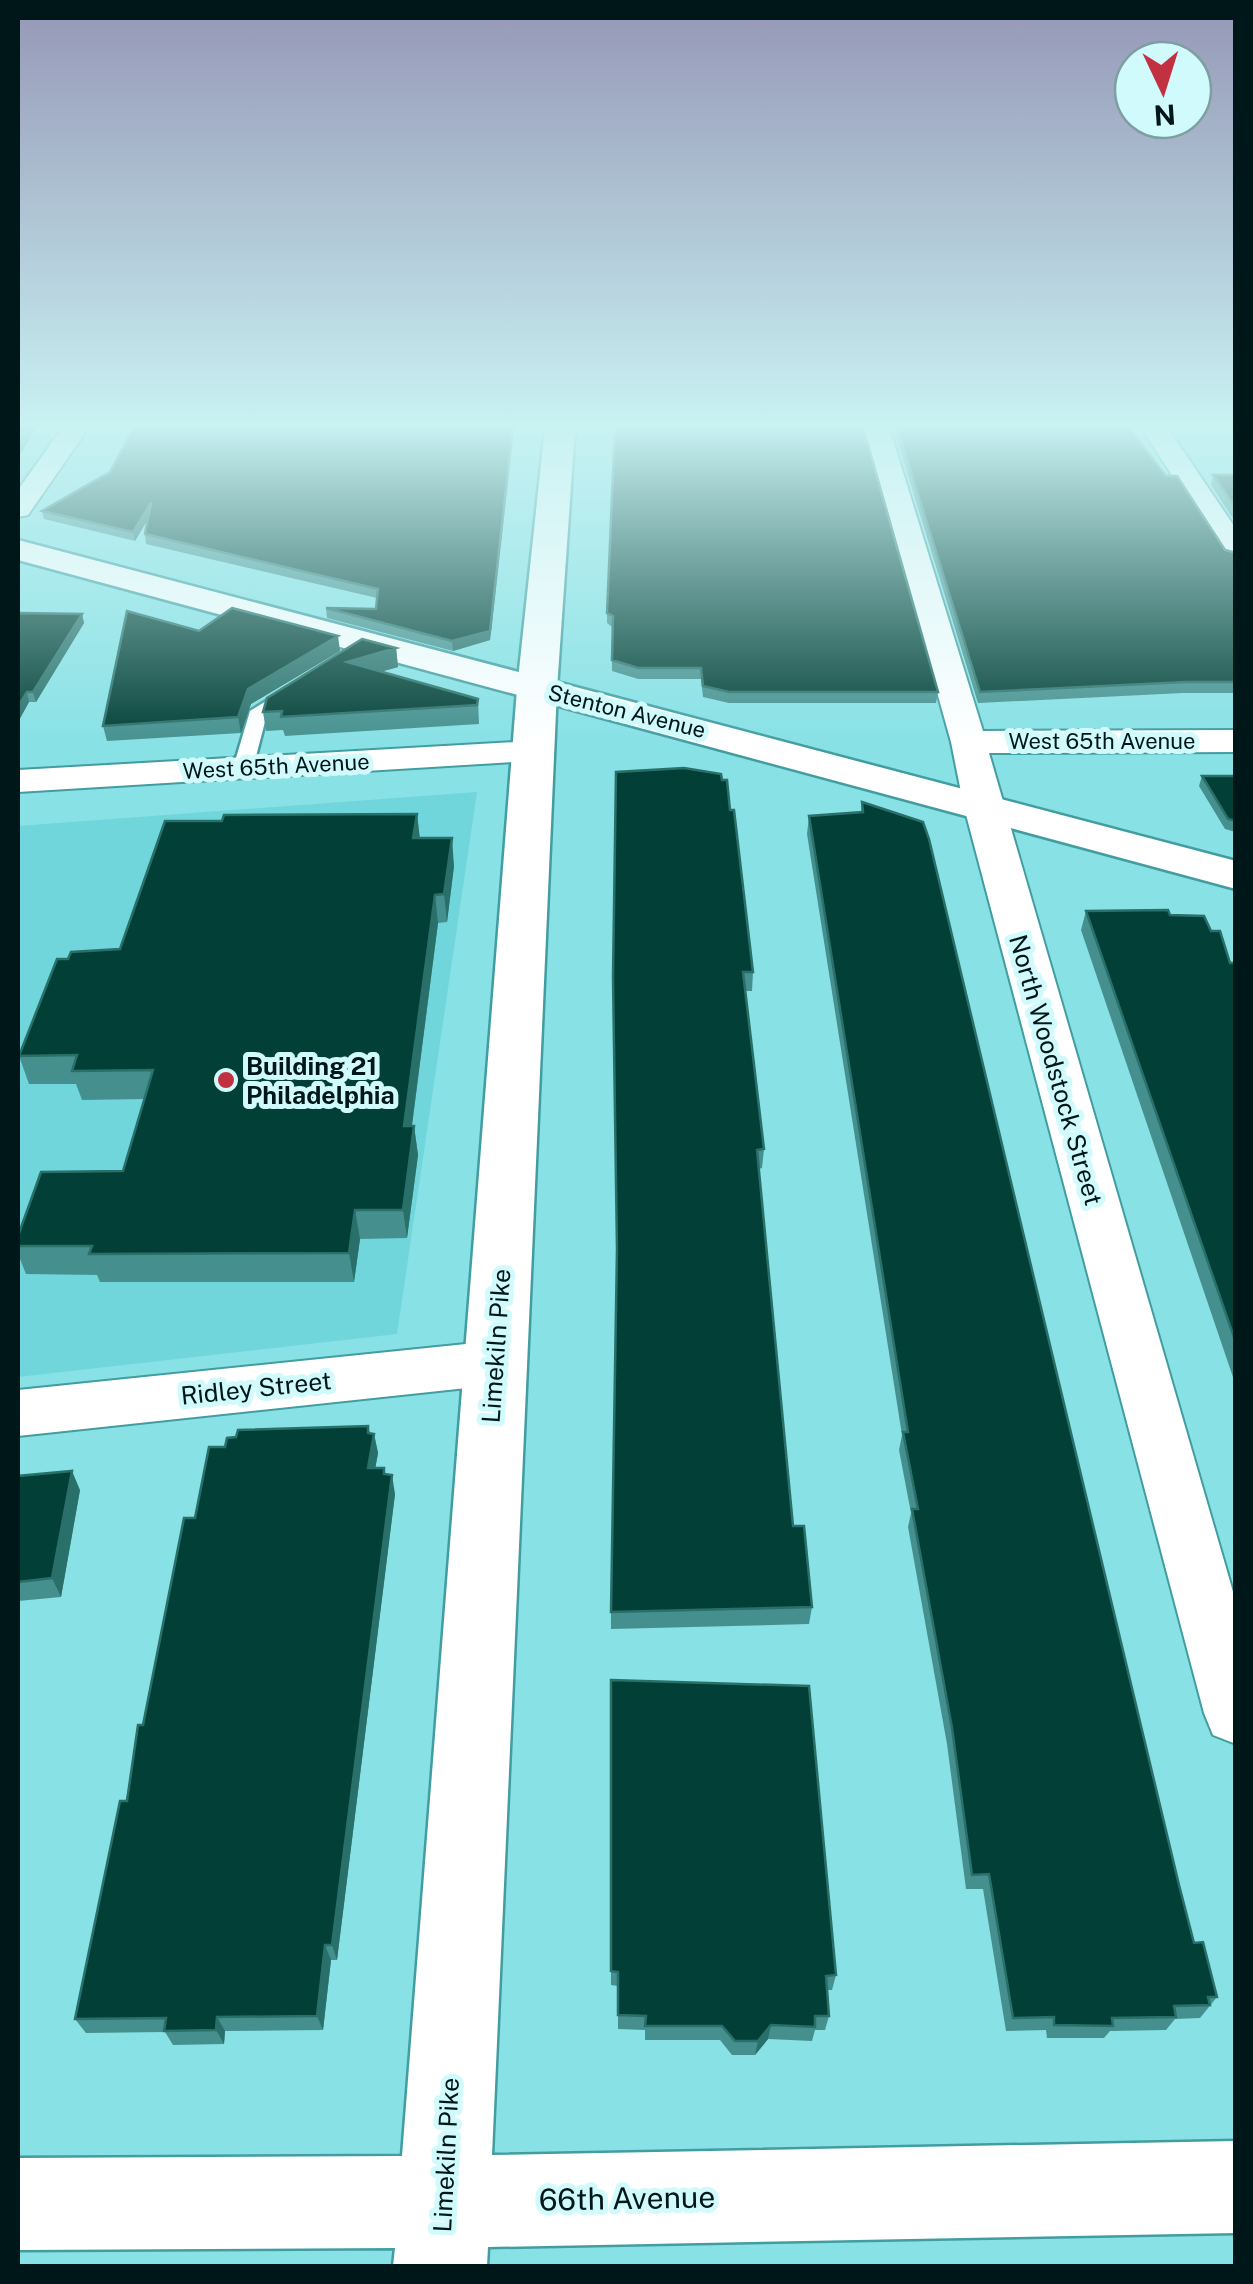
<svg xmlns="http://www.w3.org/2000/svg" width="1253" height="2284" font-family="'Public Sans',sans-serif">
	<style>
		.built { fill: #70d6db }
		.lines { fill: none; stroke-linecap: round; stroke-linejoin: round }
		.service-casing { stroke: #429da1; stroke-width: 5 }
		.minor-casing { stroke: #429da1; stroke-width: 4 }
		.tertiary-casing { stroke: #429da1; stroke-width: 5 }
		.primary-casing { stroke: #429da1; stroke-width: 5 }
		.service { fill: #fff; fill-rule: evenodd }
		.minor { fill: #fff; fill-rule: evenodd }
		.tertiary { fill: #fff; fill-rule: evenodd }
		.primary { fill: #fff; fill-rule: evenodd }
		.wall { fill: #45908e }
		.shaded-wall { fill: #2a706a }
		.building { fill: #023f36; stroke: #2a706a; stroke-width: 2.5 }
		.poi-dot { fill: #c23142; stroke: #d0fafc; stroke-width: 4 }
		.labels { text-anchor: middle; stroke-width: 10; stroke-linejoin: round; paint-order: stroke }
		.far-street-label { font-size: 22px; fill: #001719; stroke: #d0fafc }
		.poi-label { font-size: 25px; font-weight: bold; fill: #001719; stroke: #d0fafc; text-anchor: start }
		.street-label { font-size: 25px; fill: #001719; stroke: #d0fafc }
		.near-street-label { font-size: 30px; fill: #001719; stroke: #d0fafc }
	</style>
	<rect width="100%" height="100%" fill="#88e1e5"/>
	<path class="built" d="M 477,792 L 397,1334 L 18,1377 L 18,826 Z"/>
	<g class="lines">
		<g class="service-casing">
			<path id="service" d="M 294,684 L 303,689 L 300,693 L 267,714 L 253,768 L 243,774 L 236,772 L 233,768 L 250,711 Z"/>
		</g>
		<g class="minor-casing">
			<path id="minor" d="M 63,427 L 89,427 L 28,515 L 18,517 L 18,490 Z
				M 863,427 L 889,427 L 983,731 L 1236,730 L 1236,752 L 989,753 L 1236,1602 L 1236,1744 L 1213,1735 L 1204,1713 L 964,807 L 951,742 Z
				M 1141,427 L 1167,427 L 1236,529 L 1236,561 L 1225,558 Z
				M 534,741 L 547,744 L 552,752 L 547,760 L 18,792 L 18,770 Z
				M 495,1341 L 514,1348 L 522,1363 L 514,1378 L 495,1385 L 18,1436 L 18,1390 Z"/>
		</g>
		<g class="tertiary-casing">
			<path id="tertiary" d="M 545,427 L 575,427 L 557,689 L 492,2155 L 1236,2141 L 1236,2233 L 488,2247 L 487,2266 L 393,2266 L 395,2248 L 18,2250 L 18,2158 L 402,2156 L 517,689 Z"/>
		</g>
		<g class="primary-casing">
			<path id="primary" d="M 18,540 L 1236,861 L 1236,889 L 18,560 Z"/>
		</g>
		<use href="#service" class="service"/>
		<use href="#minor" class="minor"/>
		<use href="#tertiary" class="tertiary"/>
		<use href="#primary" class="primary"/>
	</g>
	<path class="wall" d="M 134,427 L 514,427 L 490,640 L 453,651 L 327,618 L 326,608 L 376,609 L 377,598 L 146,544 L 145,534 L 147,520 L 135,541 L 44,519 L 42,511 L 110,472 Z
		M 893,427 L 1128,427 L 1225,550 L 1236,553 L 1236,693 L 1183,693 L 978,703 Z
		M 1213,475 L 1236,475 L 1236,523 L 1211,485 Z
		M 18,613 L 82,614 L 84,623 L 36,702 L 29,702 L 18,722 Z
		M 607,613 L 938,692 L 936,703 L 729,703 L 703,697 L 701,679 L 638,679 L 612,671 L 612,627 L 607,623 Z
		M 199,631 L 340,651 L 251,704 L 241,733 L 107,741 L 103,726 Z
		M 396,648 L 398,667 L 381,672 L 478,699 L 479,724 L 285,736 L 283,730 L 266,731 L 263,712 Z
		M 1202,776 L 1236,776 L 1236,832 L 1225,829 L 1199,786 Z
		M 722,780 L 730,810 L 753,972 L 752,991 L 745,991 L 764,1149 L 762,1168 L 759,1169 L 793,1526 L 812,1607 L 809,1624 L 611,1629 L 611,1612 Z
		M 862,802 L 1194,1943 L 1217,1997 L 1200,2018 L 1175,2019 L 1166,2030 L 1110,2031 L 1104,2038 L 1047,2038 L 1046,2030 L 1006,2031 L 983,1889 L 966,1889 L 947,1744 L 908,1527 L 911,1513 L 899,1450 L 902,1435 L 807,834 L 809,816 L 861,812 Z
		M 417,814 L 420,838 L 454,866 L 447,922 L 438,923 L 412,1126 L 414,1126 L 418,1155 L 407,1238 L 360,1239 L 354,1282 L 100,1282 L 97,1275 L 26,1274 L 18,1254 L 18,1236 L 123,1171 L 145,1099 L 82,1100 L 76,1084 L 29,1084 L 19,1056 L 68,959 L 120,949 L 222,821 Z
		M 1086,911 L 1170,915 L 1230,963 L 1236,963 L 1236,1386 L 1081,930 Z
		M 368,1426 L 370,1433 L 374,1434 L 378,1453 L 375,1468 L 385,1474 L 395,1494 L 337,1960 L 331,1960 L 323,2030 L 225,2031 L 224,2044 L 173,2045 L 165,2032 L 86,2033 L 75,2019 L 143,1725 L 195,1518 L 225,1447 Z
		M 18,1476 L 80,1490 L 61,1597 L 18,1601 Z
		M 611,1971 L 836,1975 L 832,1990 L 827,1990 L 829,2016 L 825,2030 L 815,2030 L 812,2041 L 768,2039 L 755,2055 L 732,2055 L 720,2040 L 645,2040 L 645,2030 L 618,2029 L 618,1986 L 611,1985 Z"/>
	<path class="shaded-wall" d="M 27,427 L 37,427 L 18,458 L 18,442 Z
		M 513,427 L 490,640 L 453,651 L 452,641 Z
		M 151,503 L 153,511 L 135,541 L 133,532 Z
		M 82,614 L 84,623 L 36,702 L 33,692 Z
		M 338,636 L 340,651 L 251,704 L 241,733 L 238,717 L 248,689 Z
		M 396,648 L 398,667 L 349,680 L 347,662 Z
		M 27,692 L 29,702 L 18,722 L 18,707 Z
		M 417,814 L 420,842 L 413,838 Z
		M 452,838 L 454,866 L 447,922 L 444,894 Z
		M 435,895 L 438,923 L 408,1155 L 404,1126 Z
		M 414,1126 L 418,1155 L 407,1238 L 403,1210 Z
		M 355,1210 L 360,1239 L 354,1282 L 349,1253 Z
		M 368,1426 L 372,1445 L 374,1434 L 378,1453 L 372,1488 L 368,1468 Z
		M 72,1471 L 80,1490 L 61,1597 L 52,1578 Z
		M 392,1475 L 395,1494 L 337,1960 L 332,1945 Z
		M 325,1945 L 331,1960 L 323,2030 L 317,2016 Z
		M 217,2017 L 225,2031 L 224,2044 L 216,2030 Z
		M 771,2025 L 768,2039 L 755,2055 L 758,2041 Z"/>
	<path class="building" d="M 18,427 L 27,427 L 18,442 Z
		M 134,427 L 513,427 L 490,631 L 452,641 L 326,608 L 376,609 L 378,589 L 145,534 L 151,503 L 133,532 L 42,511 L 110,472 Z
		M 615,427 L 863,427 L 938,692 L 729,692 L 703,686 L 701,668 L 638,668 L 612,660 L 613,616 L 607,613 Z
		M 897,427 L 1128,427 L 1166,476 L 1177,476 L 1225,550 L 1236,553 L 1236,682 L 1186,682 L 980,692 Z
		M 1213,475 L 1236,475 L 1236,508 Z
		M 232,608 L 338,636 L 248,689 L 238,717 L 103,726 L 127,611 L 199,631 Z
		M 18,613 L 82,614 L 33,692 L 27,692 L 18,707 Z
		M 362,639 L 396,648 L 347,662 L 478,699 L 477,705 L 281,717 L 282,711 L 263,712 L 267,698 Z
		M 684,768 L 721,774 L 722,780 L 727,780 L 730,810 L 734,810 L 753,972 L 743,972 L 764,1149 L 757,1150 L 793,1526 L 804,1526 L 812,1607 L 611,1612 L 617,1249 L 613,977 L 616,772 Z
		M 1202,776 L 1236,776 L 1236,821 L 1228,819 Z
		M 862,802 L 923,822 L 929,839 L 1179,1885 L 1194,1943 L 1203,1942 L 1217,1997 L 1208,1997 L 1210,2005 L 1174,2006 L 1176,2017 L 1112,2018 L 1113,2026 L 1054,2025 L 1054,2017 L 1013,2018 L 989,1874 L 972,1875 L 952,1728 L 912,1509 L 918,1509 L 903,1432 L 908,1432 L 809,816 L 863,812 Z
		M 417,814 L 413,838 L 452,838 L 444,894 L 435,895 L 404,1126 L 414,1126 L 403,1210 L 355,1210 L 349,1253 L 89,1254 L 92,1246 L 18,1246 L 18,1236 L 41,1172 L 123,1171 L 153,1070 L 72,1071 L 77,1055 L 19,1056 L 57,959 L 68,959 L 71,952 L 120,949 L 165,821 L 222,821 L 224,815 Z
		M 1168,910 L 1170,915 L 1204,916 L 1211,931 L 1220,931 L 1230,963 L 1236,963 L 1236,1343 L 1086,911 Z
		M 368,1426 L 368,1433 L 374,1434 L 368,1468 L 384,1468 L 384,1474 L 392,1475 L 332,1945 L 325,1945 L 317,2016 L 217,2017 L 216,2030 L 164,2031 L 166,2018 L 75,2019 L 120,1801 L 127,1801 L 138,1725 L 143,1725 L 184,1518 L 195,1518 L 209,1447 L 225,1447 L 227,1438 L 236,1437 L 238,1430 Z
		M 72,1471 L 52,1578 L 18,1582 L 18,1476 Z
		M 611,1680 L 809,1686 L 836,1975 L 826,1976 L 829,2016 L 815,2016 L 815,2027 L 771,2025 L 758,2041 L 735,2041 L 722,2026 L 645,2026 L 646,2016 L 618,2015 L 618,1972 L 611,1971 Z"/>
	<linearGradient id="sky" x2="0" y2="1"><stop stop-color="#9597b6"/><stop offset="0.57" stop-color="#c9f2f3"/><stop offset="1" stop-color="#c9f2f3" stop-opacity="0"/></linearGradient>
	<rect width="1253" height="747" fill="url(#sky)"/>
	<circle class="poi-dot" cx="226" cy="1080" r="10"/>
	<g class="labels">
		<g class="far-street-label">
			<text transform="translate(627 711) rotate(14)" y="8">Stenton Avenue</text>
			<text x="1102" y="749">West 65th Avenue</text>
			<text transform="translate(276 766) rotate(-3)" y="8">West 65th Avenue</text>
		</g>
		<g class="poi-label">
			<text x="246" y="1075">Building 21<tspan x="246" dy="29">Philadelphia</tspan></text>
		</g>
		<g class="street-label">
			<text transform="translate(1056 1070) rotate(74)" y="9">North Woodstock Street</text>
			<text transform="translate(496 1346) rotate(-86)" y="9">Limekiln Pike</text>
			<text transform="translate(256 1388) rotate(-6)" y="9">Ridley Street</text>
			<text transform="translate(446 2155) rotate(-87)" y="9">Limekiln Pike</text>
		</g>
		<g class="near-street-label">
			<text transform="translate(627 2199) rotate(-1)" y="10">66th Avenue</text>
		</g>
	</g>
	<rect width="1253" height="2284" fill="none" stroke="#001719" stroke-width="40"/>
	<g transform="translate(1163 90) rotate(176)"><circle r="48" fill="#d0fafc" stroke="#7d9fa1" stroke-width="2.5"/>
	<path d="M0-8L18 38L0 25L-18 38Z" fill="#c23142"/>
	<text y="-15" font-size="28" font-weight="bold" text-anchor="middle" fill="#001719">N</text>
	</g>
</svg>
